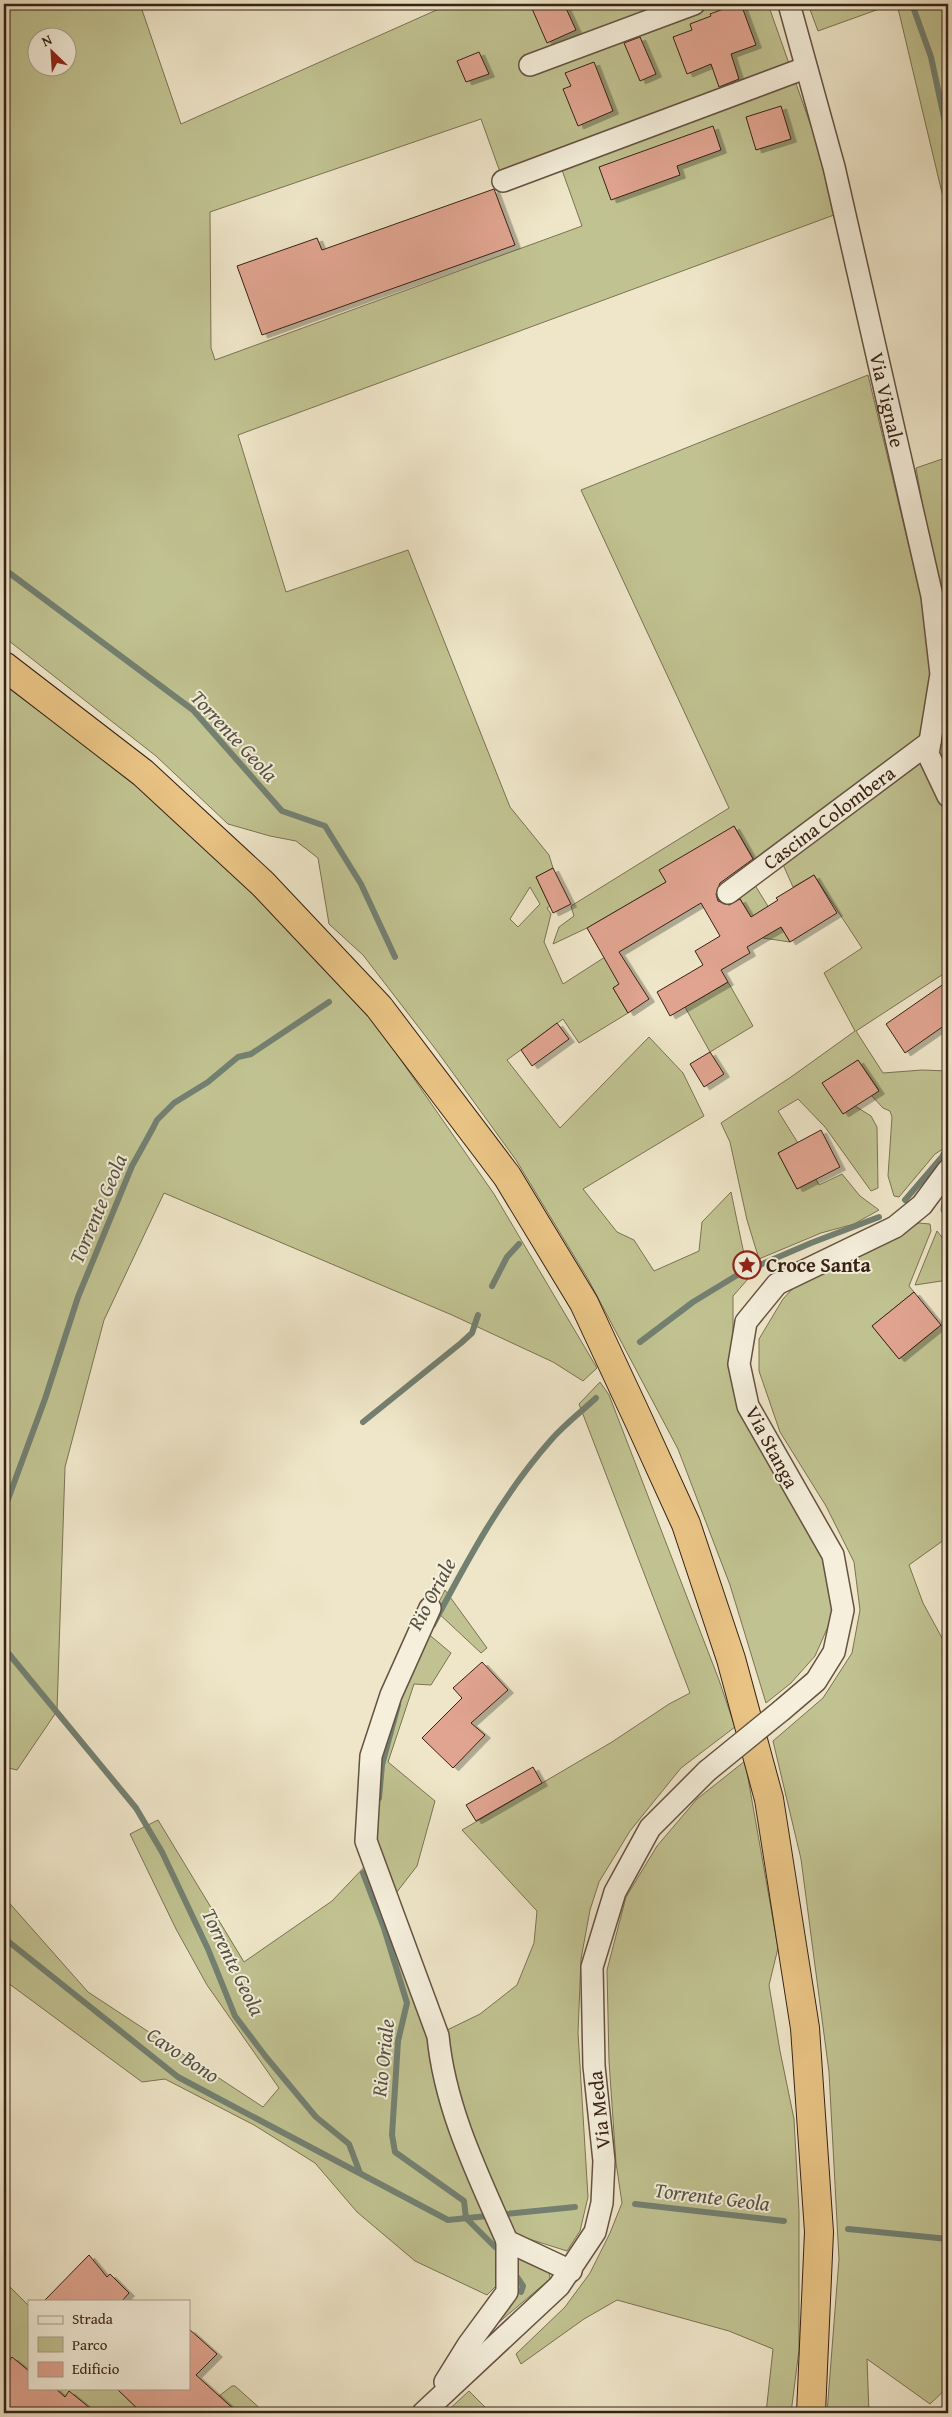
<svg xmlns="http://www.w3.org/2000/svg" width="952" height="2417" font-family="'Gentium Book Plus',serif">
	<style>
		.green { fill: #c1c291; stroke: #7c7253; fill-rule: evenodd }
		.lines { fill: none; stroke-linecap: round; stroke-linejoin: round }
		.stream { stroke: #738071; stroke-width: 6 }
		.building { fill: #e0a490; stroke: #372115; filter: url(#shadow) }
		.street-casing { stroke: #655242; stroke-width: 24 }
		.highway-casing { stroke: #372115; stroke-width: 30 }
		.street { stroke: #f5efdc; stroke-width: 21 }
		.highway { stroke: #e8c384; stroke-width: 28 }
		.street-bridge-casing { stroke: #655242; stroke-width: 24; stroke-linecap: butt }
		.street-bridge { stroke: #f5efdc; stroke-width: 21 }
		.labels { text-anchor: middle; stroke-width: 4; stroke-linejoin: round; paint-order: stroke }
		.street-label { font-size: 20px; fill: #372115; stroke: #f5efdc }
		.poi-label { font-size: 20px; font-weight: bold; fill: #372115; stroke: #f5efdc; text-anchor: start }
		.water-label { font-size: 21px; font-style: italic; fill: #555143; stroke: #f5efdc }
	</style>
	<defs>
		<filter id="shadow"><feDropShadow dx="5.5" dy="3" stdDeviation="0" flood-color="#0004"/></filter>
	</defs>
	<rect width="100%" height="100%" fill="#efe6c9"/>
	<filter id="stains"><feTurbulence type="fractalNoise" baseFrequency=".004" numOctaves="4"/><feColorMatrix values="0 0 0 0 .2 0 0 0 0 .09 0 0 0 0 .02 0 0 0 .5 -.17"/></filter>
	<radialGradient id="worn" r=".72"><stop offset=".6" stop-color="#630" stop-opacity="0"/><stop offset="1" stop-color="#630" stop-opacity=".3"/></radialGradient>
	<path class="green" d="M 4,4 L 140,4 L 181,124 L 450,4 L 768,4 L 818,146 L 834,215 L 238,435 L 286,592 L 408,550 L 510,807 L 549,855 L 553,868 L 536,877 L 550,906 L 547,908 L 551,914 L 544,942 L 563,984 L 605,957 L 621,983 L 613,988 L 628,1013 L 579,1043 L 563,1019 L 507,1060 L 560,1128 L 649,1037 L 683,1073 L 704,1116 L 583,1189 L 617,1232 L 634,1240 L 654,1271 L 699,1251 L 702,1222 L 731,1192 L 744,1254 L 736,1261 L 748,1279 L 733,1296 L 733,1338 L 728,1367 L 737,1397 L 828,1559 L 834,1602 L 830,1622 L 815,1656 L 791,1683 L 766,1703 L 730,1585 L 678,1449 L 588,1279 L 516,1160 L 437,1051 L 363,955 L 329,924 L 318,858 L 296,841 L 270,836 L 228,824 L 156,756 L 4,637 ZM 38,38 L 68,38 L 68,68 L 38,68 ZM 481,119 L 500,172 L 557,156 L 582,226 L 215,360 L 211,348 L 210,212 ZM 530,887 L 540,904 L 518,927 L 510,919 Z
		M 808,4 L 893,4 L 818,31 Z
		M 897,4 L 948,4 L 948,218 Z
		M 868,375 L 932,643 L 933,677 L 923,739 L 755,861 L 734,826 L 666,882 L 587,928 L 553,944 L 559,927 L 574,916 L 571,906 L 729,808 L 581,490 Z
		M 948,457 L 948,781 L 936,755 L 932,559 L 916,468 Z
		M 4,685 L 133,781 L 250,886 L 369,1014 L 494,1194 L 597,1368 L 583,1381 L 553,1362 L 452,1315 L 164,1193 L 104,1320 L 65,1467 L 57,1711 L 17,1770 L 4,1767 Z
		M 919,758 L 926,761 L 948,807 L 948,971 L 856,1031 L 883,1073 L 922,1070 L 948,1071 L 948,1138 L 943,1149 L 935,1154 L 899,1197 L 894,1196 L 888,1176 L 892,1117 L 890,1111 L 883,1108 L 871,1095 L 879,1090 L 858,1060 L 823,1083 L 843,1114 L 855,1106 L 871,1116 L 877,1127 L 878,1188 L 871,1191 L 825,1127 L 798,1099 L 778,1111 L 798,1143 L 778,1153 L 797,1189 L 816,1179 L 819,1185 L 842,1174 L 860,1196 L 879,1210 L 854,1224 L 821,1233 L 759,1259 L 747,1220 L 730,1142 L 721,1123 L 791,1077 L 855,1031 L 824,973 L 862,948 L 814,875 L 793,887 L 781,860 Z
		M 753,882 L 790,942 L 763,938 L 738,895 Z
		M 728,982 L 753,1026 L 710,1052 L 685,1007 Z
		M 948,1190 L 948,1226 L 941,1210 L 943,1194 Z
		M 919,1223 L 930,1224 L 931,1231 L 909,1286 L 914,1292 L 872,1326 L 899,1359 L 941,1325 L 948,1328 L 948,1537 L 909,1565 L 923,1603 L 948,1649 L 948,2387 L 930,2404 L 867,2359 L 869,2413 L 827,2413 L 839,2259 L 829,2072 L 801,1859 L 773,1741 L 823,1698 L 852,1653 L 860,1610 L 854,1562 L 826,1506 L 780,1432 L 759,1371 L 759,1339 L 783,1299 L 795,1286 Z
		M 937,1231 L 948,1245 L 948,1280 L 915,1285 Z
		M 600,1382 L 609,1395 L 719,1680 L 735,1727 L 681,1768 L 630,1831 L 599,1882 L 590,1910 L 581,1959 L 578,2033 L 588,2197 L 580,2231 L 567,2251 L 510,2233 L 500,2282 L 487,2295 L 415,2261 L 357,2212 L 315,2163 L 254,2125 L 165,2079 L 142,2082 L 4,1980 L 4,1897 L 88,1992 L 263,2107 L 279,2088 L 207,1985 L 176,1929 L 130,1834 L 158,1820 L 244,1962 L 332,1901 L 370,1861 L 379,1761 L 389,1720 L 426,1632 L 451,1653 L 431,1685 L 414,1684 L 388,1762 L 435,1801 L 417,1866 L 393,1897 L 443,2032 L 480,2014 L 517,1985 L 534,1943 L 537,1911 L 462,1830 L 612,1742 L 669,1704 L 690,1693 L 579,1404 Z
		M 445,1590 L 487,1648 L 481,1653 L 435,1610 Z
		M 745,1761 L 778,1948 L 769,1985 L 780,2051 L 794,2119 L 799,2212 L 799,2350 L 791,2413 L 766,2413 L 773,2349 L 729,2331 L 617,2300 L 584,2319 L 521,2364 L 516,2354 L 565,2307 L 590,2273 L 610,2233 L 622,2203 L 616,2163 L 609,2061 L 607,1970 L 626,1897 L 657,1846 L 697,1799 Z
		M 509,2253 L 549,2269 L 550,2279 L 491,2329 Z
		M 4,2281 L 29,2306 L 29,2388 L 116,2388 L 142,2413 L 4,2413 Z
		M 232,2386 L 235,2386 L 263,2411 L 261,2413 L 238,2413 L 219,2396 Z
		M 469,2391 L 491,2413 L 445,2413 Z"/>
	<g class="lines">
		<path class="stream" d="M 912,4 L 931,57 L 948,136
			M 4,569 L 193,710 L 282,811 L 325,826 L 361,884 L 395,957
			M 905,1200 L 942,1157 L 948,1145
			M 492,1286 L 507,1257 L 519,1244
			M 640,1342 L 693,1302 L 739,1274 L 811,1243 L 879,1217
			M 363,1422 L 461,1343 L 472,1333 L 478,1315
			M 4,1510 L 45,1399 L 78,1297 L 132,1166 L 153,1128 L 157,1120 L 174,1103 L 208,1082 L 238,1057 L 251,1054 L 329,1002
			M 433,1625 C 467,1561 502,1495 551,1440 C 564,1425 581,1412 596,1398
			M 4,1648 L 136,1808 L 162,1852 L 208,1949 L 235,2016 L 266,2057 L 316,2117 L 349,2144 L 360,2173
			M 379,1798 L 382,1765 L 398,1705
			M 363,1873 L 384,1928 L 407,2003 L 398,2041 L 392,2135 L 395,2152 L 464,2201 L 466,2218 L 495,2247
			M 4,1938 L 178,2077 L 448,2220 L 575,2207
			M 635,2204 L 784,2221
			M 848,2229 L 948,2239
			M 513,2271 L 523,2286 L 521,2292"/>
	</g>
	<path class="building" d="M 530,4 L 564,4 L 576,30 L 547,43 Z
		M 737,4 L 741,4 L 756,45 L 731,54 L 739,79 L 719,87 L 711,64 L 687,74 L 673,37 L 692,30 L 690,24 L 711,16 L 710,14 Z
		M 640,37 L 656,74 L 640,81 L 624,43 Z
		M 479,52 L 489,74 L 466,82 L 457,61 Z
		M 594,62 L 613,111 L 578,126 L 563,89 L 571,86 L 565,73 Z
		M 781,106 L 791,139 L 756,150 L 746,117 Z
		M 713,126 L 721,150 L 677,166 L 680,175 L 611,200 L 599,167 Z
		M 494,189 L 515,245 L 262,335 L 237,266 L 317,238 L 322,250 Z
		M 734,826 L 753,859 L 720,883 L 716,894 L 718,901 L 729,905 L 740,899 L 751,917 L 778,900 L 776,898 L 814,875 L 837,913 L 790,942 L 781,927 L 747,947 L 750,953 L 721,970 L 728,982 L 670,1016 L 657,992 L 703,965 L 695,951 L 720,936 L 701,903 L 619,952 L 649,999 L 628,1013 L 613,988 L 619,984 L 587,928 L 666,882 L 659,870 Z
		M 553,868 L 571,904 L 553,913 L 536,877 Z
		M 948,981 L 948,1023 L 905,1053 L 886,1024 Z
		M 557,1023 L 569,1039 L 532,1066 L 521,1050 Z
		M 710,1052 L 724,1074 L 704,1087 L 690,1064 Z
		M 858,1060 L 879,1091 L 843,1114 L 822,1083 Z
		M 821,1130 L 840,1167 L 797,1189 L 778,1153 Z
		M 914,1292 L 941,1325 L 899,1359 L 872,1326 Z
		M 482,1662 L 508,1690 L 471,1723 L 485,1735 L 453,1768 L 422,1738 L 462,1698 L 453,1688 Z
		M 533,1767 L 542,1783 L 476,1821 L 466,1805 Z
		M 89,2255 L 107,2277 L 110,2274 L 129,2293 L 122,2301 L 44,2301 Z
		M 189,2329 L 217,2354 L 196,2375 L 238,2413 L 142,2413 L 116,2388 L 189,2388 Z
		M 12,2357 L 29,2371 L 29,2388 L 55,2388 L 65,2397 L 69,2391 L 96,2413 L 6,2413 L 10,2407 L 4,2402 L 4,2367 Z"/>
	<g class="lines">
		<g class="street-casing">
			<g id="street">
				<path id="s1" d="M 789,4 L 834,167 L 932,596 L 941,674 L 928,754 L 948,796"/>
				<path d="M 530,65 L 694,4"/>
				<path d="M 503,181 L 805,68"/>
				<path id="s2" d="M 728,893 L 930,742"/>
				<path d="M 430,1608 L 391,1695 L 371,1756 L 366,1841 L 438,2036 C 445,2109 478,2175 507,2241 L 571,2271"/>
				<path d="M 782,1710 L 816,1681 L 834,1652 L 843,1610 L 833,1555 L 748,1406 L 739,1364 L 746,1322 L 777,1284 L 895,1227 L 922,1205 L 948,1170"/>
				<path d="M 445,2382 L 468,2345 L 507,2292 L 507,2241"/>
				<path d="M 423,2413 L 559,2286 L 595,2232 L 602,2203 L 604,2161 L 594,2066 L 592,1967 L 615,1892 L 650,1828 L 707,1771"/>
			</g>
		</g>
		<g class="highway-casing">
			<path id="highway" d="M 4,666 L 143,773 L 263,884 L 379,1007 L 507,1176 L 584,1303 L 639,1421 L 686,1524 L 731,1659 L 769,1799 L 805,2028 L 819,2232 L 811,2413"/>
		</g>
		<use href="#street" class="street"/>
		<use href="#highway" class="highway"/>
		<g class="street-bridge-casing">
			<path id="street-bridge" d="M 707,1771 L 782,1710"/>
		</g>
		<use href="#street-bridge" class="street-bridge"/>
	</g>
	<defs>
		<g id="sight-ring" transform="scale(1.4375)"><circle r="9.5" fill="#f5efdc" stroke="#8f2418" stroke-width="1.5"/><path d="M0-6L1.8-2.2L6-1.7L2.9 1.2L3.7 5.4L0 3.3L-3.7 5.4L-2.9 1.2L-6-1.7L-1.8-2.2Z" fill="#8f2418"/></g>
	</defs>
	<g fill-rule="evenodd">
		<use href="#sight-ring" x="747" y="1265"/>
	</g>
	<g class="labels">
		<g class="street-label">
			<text dy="7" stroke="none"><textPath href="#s1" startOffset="408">Via Vignale</textPath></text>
			<text dy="7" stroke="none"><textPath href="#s2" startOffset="126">Cascina Colombera</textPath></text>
			<text transform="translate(772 1447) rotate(62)" y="7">Via Stanga</text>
			<text transform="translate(599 2110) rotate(-96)" y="7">Via Meda</text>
		</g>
		<g class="poi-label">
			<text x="766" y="1272">Croce Santa</text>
		</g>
		<g class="water-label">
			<text transform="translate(234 736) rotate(47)" y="7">Torrente Geola</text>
			<text transform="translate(98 1209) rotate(-67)" y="7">Torrente Geola</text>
			<text transform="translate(432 1594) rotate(-62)" y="7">Rio Oriale</text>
			<text transform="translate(233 1962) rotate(64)" y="7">Torrente Geola</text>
			<text transform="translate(183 2055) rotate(34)" y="7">Cavo Bono</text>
			<text transform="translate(383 2058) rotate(-84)" y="7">Rio Oriale</text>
			<text transform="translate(712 2197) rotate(7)" y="7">Torrente Geola</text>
		</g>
	</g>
	<rect width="952" height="2417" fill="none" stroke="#efe6c9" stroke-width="20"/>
	<rect x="5" y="5" width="942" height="2407" fill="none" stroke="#372115" stroke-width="2.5"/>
	<rect x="10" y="10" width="932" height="2397" fill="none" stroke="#372115"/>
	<rect x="28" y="2300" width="162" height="90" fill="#f5efdc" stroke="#a99d8c"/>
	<rect x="38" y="2316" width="25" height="8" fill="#f5efdc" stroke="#a99d8c"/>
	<text x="72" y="2324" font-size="15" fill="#372115">Strada</text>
	<rect x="38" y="2337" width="25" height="15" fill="#c1c291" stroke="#a99d8c"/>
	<text x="72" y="2350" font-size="15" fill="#372115">Parco</text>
	<rect x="38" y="2362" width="25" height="15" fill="#e0a490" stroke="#a99d8c"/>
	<text x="72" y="2374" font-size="15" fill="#372115">Edificio</text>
	<g transform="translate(52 52) rotate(335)"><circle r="24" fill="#f5efdc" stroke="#a99d8c"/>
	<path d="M0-4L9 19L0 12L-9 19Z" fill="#8f2418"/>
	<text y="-8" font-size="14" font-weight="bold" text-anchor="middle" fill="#372115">N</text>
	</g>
	<rect width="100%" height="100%" filter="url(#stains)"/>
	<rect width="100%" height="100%" fill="url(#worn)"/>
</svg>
